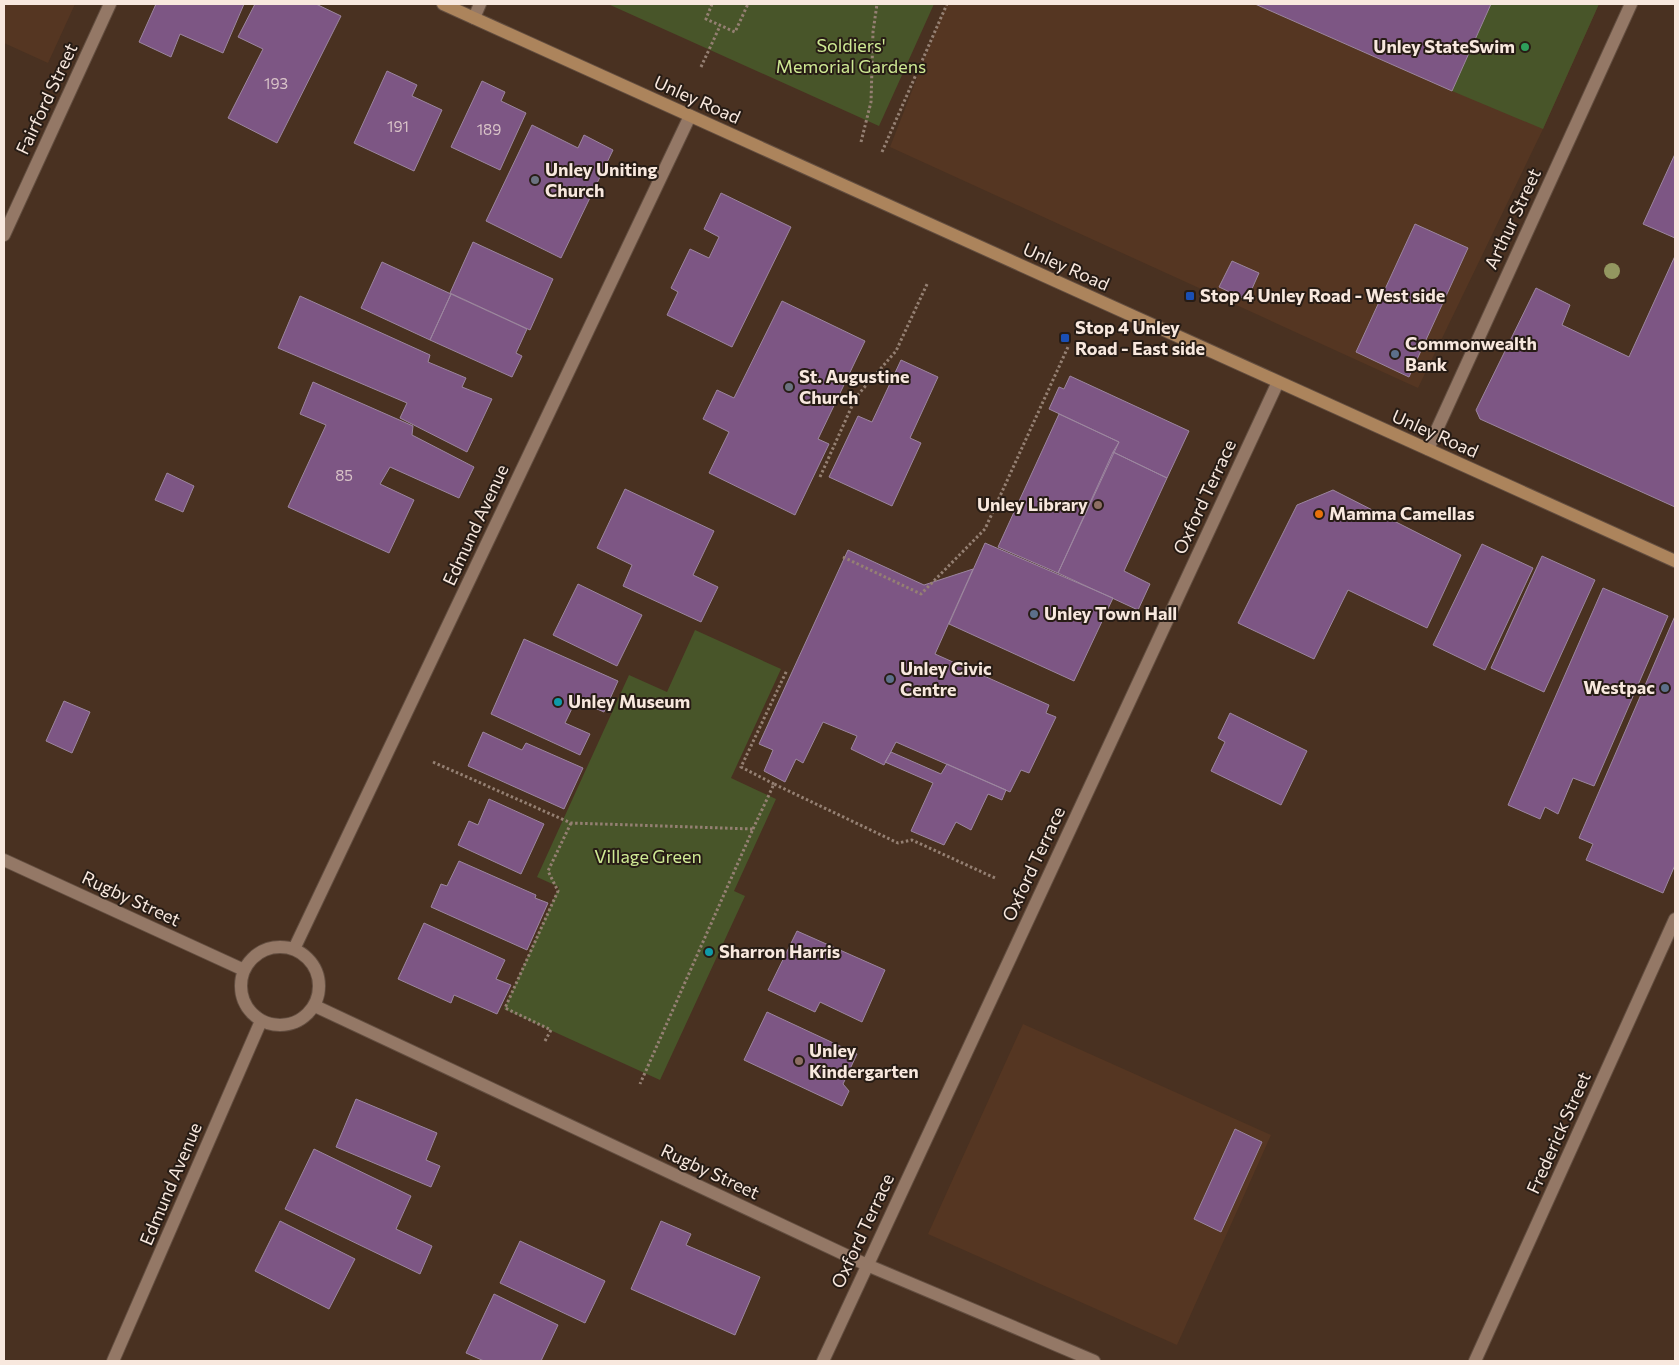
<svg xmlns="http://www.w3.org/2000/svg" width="1679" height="1365" font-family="Commissioner,sans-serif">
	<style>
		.built { fill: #553622 }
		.green { fill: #485529 }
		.building { fill: #7d5684; stroke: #9c869f }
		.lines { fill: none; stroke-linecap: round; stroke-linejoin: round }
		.street-casing { stroke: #634e40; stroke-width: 14 }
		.secondary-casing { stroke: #634e40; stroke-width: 14 }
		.path { stroke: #958073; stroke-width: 3; stroke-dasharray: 2.5 2.5; stroke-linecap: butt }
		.street { stroke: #947866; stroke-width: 12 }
		.secondary { stroke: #ac845c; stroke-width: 12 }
		.tree { fill: #939760 }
		.leisure-dot { fill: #2e9e5b; stroke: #271c15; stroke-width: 2 }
		.worship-dot { fill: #6b7280; stroke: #271c15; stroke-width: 2 }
		.transit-dot { fill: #1a4fb4; stroke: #271c15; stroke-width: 2 }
		.service-dot { fill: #5c6f8a; stroke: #271c15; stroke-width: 2 }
		.education-dot { fill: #8d6e63; stroke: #271c15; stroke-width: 2 }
		.food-dot { fill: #e8710a; stroke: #271c15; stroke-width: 2 }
		.culture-dot { fill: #0f9aa8; stroke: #271c15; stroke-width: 2 }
		.labels { text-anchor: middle; stroke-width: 4; stroke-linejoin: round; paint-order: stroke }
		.number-label { font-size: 15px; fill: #d9c4c8 }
		.park-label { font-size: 18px; fill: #cfea94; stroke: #271c15 }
		.poi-label { font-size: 18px; font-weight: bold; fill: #f8e8de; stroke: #271c15; text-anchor: start }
		.street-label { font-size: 18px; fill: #f8e8de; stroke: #271c15 }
	</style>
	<rect width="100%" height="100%" fill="#493121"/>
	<path class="built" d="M 4,4 L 75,4 L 48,63 L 4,43 Z
		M 946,4 L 1599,4 L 1543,129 L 1418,388 L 890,147 Z
		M 1023,1024 L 1271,1135 L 1177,1345 L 928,1234 Z"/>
	<path class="green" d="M 608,4 L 934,4 L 879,126 Z
		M 1491,4 L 1599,4 L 1543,129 L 1452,91 Z
		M 695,630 L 781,669 L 731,778 L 776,799 L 734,891 L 745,896 L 660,1080 L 504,1009 L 559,887 L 537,877 L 629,675 L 667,692 Z"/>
	<path class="building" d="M 156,4 L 244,4 L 223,53 L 180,34 L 171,57 L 139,42 Z
		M 255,4 L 316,4 L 341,16 L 277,143 L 228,118 L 263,49 L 238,37 Z
		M 1255,4 L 1491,4 L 1452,91 Z
		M 387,71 L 417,85 L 412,96 L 442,110 L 414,171 L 354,143 Z
		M 482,81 L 505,92 L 501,101 L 526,113 L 500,170 L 451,147 Z
		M 532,125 L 578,148 L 584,135 L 613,150 L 561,258 L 486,221 Z
		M 1675,154 L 1675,238 L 1643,224 Z
		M 721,193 L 791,227 L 732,347 L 667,315 L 678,292 L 671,288 L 690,249 L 709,258 L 719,237 L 704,229 Z
		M 1415,224 L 1468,248 L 1409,377 L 1356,352 Z
		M 473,242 L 553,279 L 530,330 L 450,293 Z
		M 1675,256 L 1675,507 L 1480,419 L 1476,410 L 1536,288 L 1570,305 L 1562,325 L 1629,357 Z
		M 1232,261 L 1259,273 L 1247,300 L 1219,287 Z
		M 382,262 L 451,294 L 430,340 L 361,308 Z
		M 451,294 L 527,329 L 516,353 L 522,356 L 512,377 L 430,340 Z
		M 300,296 L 430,355 L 428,362 L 466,378 L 462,387 L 492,399 L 467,452 L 400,418 L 407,403 L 278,348 Z
		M 782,301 L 865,341 L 818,439 L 829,444 L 795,515 L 709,473 L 729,432 L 703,419 L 717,390 L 734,398 Z
		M 901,360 L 938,377 L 910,438 L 921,443 L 892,506 L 829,477 L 858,416 L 872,422 Z
		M 1070,376 L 1189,431 L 1167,478 L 1113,452 L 1119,442 L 1049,409 L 1059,387 L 1064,389 Z
		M 313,382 L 413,426 L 412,435 L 474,467 L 459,498 L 390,467 L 380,484 L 414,500 L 389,553 L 288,507 L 326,425 L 300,414 Z
		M 1059,414 L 1119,442 L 1058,573 L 998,547 Z
		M 1113,452 L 1167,478 L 1124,571 L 1150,584 L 1138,610 L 1058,573 Z
		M 167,473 L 194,486 L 183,512 L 155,500 Z
		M 625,489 L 714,531 L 693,575 L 718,587 L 701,622 L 623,586 L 632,565 L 597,548 Z
		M 1333,490 L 1461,555 L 1427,628 L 1348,590 L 1314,659 L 1238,623 L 1297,505 Z
		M 985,543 L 1113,598 L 1074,681 L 949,624 Z
		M 1482,544 L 1533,568 L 1485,670 L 1433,645 Z
		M 848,550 L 924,585 L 973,569 L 935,654 L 1049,705 L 1046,713 L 1056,717 L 1029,773 L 1021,770 L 1010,792 L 896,742 L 884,765 L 851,749 L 857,736 L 823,722 L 803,763 L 796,759 L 785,782 L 764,771 L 773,750 L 759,744 Z
		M 1542,556 L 1595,580 L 1544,692 L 1491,668 Z
		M 578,584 L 642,615 L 617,666 L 553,635 Z
		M 1603,588 L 1668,616 L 1594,786 L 1573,778 L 1558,814 L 1545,807 L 1540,819 L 1508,805 Z
		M 1675,616 L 1675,865 L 1663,893 L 1586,860 L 1593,844 L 1579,838 Z
		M 524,639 L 618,681 L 604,712 L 576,700 L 565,723 L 590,734 L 580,755 L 491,714 Z
		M 64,701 L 90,712 L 72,753 L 46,741 Z
		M 1230,713 L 1307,751 L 1281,805 L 1211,771 L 1225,742 L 1218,738 Z
		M 483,732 L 522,750 L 526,743 L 583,768 L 564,809 L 468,766 Z
		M 891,752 L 941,774 L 947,764 L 1006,790 L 1002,800 L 988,794 L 971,830 L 956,822 L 944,845 L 911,831 L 933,783 L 885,762 Z
		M 489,799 L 544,824 L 521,874 L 458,845 L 469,821 L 478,825 Z
		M 459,861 L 536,895 L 535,898 L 548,903 L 527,950 L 431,907 L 441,884 L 447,886 Z
		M 424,923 L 505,960 L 496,979 L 511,985 L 497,1014 L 454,995 L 451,1003 L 398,979 Z
		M 797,931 L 885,970 L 862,1022 L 820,1002 L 815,1012 L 768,990 Z
		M 767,1012 L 857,1054 L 843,1084 L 849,1091 L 842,1106 L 744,1060 Z
		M 356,1099 L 437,1133 L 426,1160 L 440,1166 L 431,1187 L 336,1147 Z
		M 1235,1129 L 1262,1142 L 1221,1232 L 1194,1219 Z
		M 314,1149 L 411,1196 L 396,1229 L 432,1246 L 420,1274 L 285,1209 Z
		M 280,1221 L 355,1259 L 329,1309 L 255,1271 Z
		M 661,1221 L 691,1234 L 686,1245 L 760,1277 L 735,1335 L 631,1289 Z
		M 520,1241 L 605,1281 L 585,1323 L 500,1283 Z
		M 494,1294 L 558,1325 L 541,1361 L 484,1361 L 466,1353 Z"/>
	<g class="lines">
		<g class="street-casing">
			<path id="street" d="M 474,18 L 480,4
				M 4,235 L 110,4
				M 1428,449 L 1631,4
				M 4,860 L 244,970
				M241 986a39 39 0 1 1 78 0a39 39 0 1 1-78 0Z
				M 294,949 L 690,116
				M 315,1006 L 867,1265 L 1094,1361
				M 113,1361 L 261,1021
				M 823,1361 L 1278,382
				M 1475,1361 L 1675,919"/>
		</g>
		<g class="secondary-casing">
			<path id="secondary" d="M 443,4 L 1675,561"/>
		</g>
		<path class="path" d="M 712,4 L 706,19 L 735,32 L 748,4
			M 701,67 L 720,26
			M 861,142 L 871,102 L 873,32 L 877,4
			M 882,152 L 947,4
			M 820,477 L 856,397 L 896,351 L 928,282
			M 843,557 L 921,594 L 985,529 L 1068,347
			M 433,762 L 571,823 L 753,829 L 640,1084
			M 774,784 L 741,767 L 787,670
			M 753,829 L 774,784 L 898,843 L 912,840 L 995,878
			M 545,1041 L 551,1030 L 505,1008 L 558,891 L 548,871 L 571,823"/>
		<use href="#street" class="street"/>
		<use href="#secondary" class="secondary"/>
	</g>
	<circle class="tree" cx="1612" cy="271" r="8"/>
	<circle class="leisure-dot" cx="1525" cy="47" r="5"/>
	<g class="worship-dot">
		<circle cx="535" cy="180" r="5"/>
		<circle cx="789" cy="387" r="5"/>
	</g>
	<g class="transit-dot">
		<rect x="1185" y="291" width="10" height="10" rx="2.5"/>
		<rect x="1060" y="333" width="10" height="10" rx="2.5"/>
	</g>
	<g class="service-dot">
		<circle cx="1395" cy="354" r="5"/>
		<circle cx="1034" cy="614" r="5"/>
		<circle cx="890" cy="679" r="5"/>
		<circle cx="1665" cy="688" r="5"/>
	</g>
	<g class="education-dot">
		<circle cx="1098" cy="505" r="5"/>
		<circle cx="799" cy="1061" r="5"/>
	</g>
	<circle class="food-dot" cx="1319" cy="514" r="5"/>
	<g class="culture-dot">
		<circle cx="558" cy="702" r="5"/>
		<circle cx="709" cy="952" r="5"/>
	</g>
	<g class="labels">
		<g class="number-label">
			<text x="276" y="89">193</text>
			<text x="398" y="132">191</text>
			<text x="489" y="135">189</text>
			<text x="344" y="481">85</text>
		</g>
		<g class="park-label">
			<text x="851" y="52">Soldiers'<tspan x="851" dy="21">Memorial Gardens</tspan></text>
			<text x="648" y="863">Village Green</text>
		</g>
		<g class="poi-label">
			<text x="1515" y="53" text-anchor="end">Unley StateSwim</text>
			<text x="545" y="176">Unley Uniting<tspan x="545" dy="21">Church</tspan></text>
			<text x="1200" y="302">Stop 4 Unley Road - West side</text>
			<text x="1075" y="334">Stop 4 Unley<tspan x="1075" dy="21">Road - East side</tspan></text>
			<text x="1405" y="350">Commonwealth<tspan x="1405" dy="21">Bank</tspan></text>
			<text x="799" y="383">St. Augustine<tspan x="799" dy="21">Church</tspan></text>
			<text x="1088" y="511" text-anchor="end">Unley Library</text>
			<text x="1329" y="520">Mamma Camellas</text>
			<text x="1044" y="620">Unley Town Hall</text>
			<text x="900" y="675">Unley Civic<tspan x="900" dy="21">Centre</tspan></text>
			<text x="1655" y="694" text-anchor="end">Westpac</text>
			<text x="568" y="708">Unley Museum</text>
			<text x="719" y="958">Sharron Harris</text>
			<text x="809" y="1057">Unley<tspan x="809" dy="21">Kindergarten</tspan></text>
		</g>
		<g class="street-label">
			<text transform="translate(47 99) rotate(-65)" y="6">Fairford Street</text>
			<text transform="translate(697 100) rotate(24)" y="6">Unley Road</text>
			<text transform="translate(1513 219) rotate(-65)" y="6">Arthur Street</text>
			<text transform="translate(1066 267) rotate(24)" y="6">Unley Road</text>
			<text transform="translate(1435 434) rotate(24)" y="6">Unley Road</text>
			<text transform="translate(1205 497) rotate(-65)" y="6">Oxford Terrace</text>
			<text transform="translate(476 525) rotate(-65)" y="6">Edmund Avenue</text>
			<text transform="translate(1034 864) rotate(-65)" y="6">Oxford Terrace</text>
			<text transform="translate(131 899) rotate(25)" y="6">Rugby Street</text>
			<text transform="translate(1559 1133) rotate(-66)" y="6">Frederick Street</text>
			<text transform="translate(710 1172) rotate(25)" y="6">Rugby Street</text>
			<text transform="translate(171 1184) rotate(-67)" y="6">Edmund Avenue</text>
			<text transform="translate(863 1231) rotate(-65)" y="6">Oxford Terrace</text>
		</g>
	</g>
	<rect width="1679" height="1365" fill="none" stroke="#f8e8de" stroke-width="10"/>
</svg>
